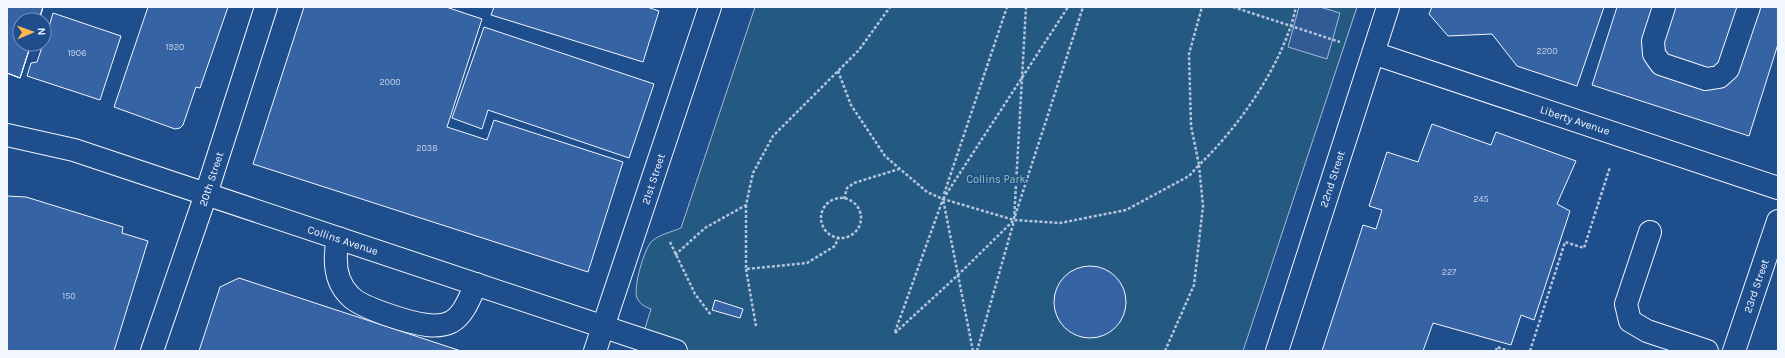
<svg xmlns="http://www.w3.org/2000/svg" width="1785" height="358" font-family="Karla,sans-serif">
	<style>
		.green { fill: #245a82; stroke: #a8bbd7 }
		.parking { fill: #305b95; stroke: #a8bbd7 }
		.building { fill: #3563a3; stroke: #f2f6ff }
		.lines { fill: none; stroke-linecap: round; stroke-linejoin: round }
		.minor-casing { stroke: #f2f6ff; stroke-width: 24 }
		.major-casing { stroke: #f2f6ff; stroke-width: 24 }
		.path { stroke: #b3c4dc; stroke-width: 2.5; stroke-dasharray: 3 2; stroke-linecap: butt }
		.minor { stroke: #1f4e8c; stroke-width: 22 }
		.major { stroke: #1f4e8c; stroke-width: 22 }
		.labels { text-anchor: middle; stroke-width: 3; stroke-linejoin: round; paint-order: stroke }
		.number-label { font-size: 9px; fill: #c3d1e8 }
		.street-label { font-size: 11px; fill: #f2f6ff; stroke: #1f4e8c }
		.park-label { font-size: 11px; fill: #97c8a6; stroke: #1f4e8c }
	</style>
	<rect width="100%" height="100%" fill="#1f4e8c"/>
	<path class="green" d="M 755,7 L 1357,7 L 1243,351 L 638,351 L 651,309 C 645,307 640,304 637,298 C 633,287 644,249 652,241 C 660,234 672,232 681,228 Z"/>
	<path class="parking" d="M 1299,7 L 1320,7 L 1340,13 L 1327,59 L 1288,47 Z"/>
	<path class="building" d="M 7,7 L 43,7 L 39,20 L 20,20 L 20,44 L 31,44 L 20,78 L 7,73 Z
		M 7,7 L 43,7 L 39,20 L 20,20 L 20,44 L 31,44 L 20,78 L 7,73 Z
		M 7,7 L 43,7 L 39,20 L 20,20 L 20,44 L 31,44 L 20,78 L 7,73 Z
		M 148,7 L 228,7 L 200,88 L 196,87 L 183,125 L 180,128 L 175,129 L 114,107 Z
		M 304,7 L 446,7 L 482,19 L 447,127 L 487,140 L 494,120 L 623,162 L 588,272 L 253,164 Z
		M 494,7 L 647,7 L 659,11 L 643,62 L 491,15 Z
		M 1432,7 L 1604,7 L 1577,86 L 1517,66 L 1492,34 L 1448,36 L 1429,14 Z
		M 1617,7 L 1778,7 L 1778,44 L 1749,136 L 1592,85 Z
		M 53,13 L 121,36 L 100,100 L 27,76 L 31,63 L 37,62 L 43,44 L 44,44 Z
		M 484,27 L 654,84 L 629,158 L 488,110 L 482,129 L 452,118 Z
		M 1432,124 L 1491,145 L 1496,132 L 1576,161 L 1557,204 L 1570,211 L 1534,320 L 1521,315 L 1511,345 L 1433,323 L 1423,351 L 1322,351 L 1363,225 L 1376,229 L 1382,210 L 1369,206 L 1387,152 L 1418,162 Z
		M 7,196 L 26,197 L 123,227 L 122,233 L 148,241 L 114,351 L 7,351 Z
		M1054 302a36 36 0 1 1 72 0a36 36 0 1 1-72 0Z
		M 239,278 L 461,351 L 199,351 L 220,287 Z
		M 715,300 L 743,309 L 740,318 L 712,310 Z"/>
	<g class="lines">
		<g class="minor-casing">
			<path id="minor" d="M 1664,7 L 1653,41 L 1654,54 L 1661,64 L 1706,79 L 1719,77 L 1728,69 L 1749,7
				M 1373,53 L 1778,188
				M 1650,232 L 1626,304 L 1630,321 L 1647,331 L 1707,351
				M 338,238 C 334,258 334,281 350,296 C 361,308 410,323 427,325 C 435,326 443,326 451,322 C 464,315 470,297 476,284
				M 152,351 L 206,194 L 266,7
				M 595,351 L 710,7
				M 1277,351 L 1388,7"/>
		</g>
		<g class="major-casing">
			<path id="major" d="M 7,135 L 74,150 L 676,351
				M 1734,351 L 1778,221"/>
		</g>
		<path class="path" d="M 1233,7 L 1340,42
			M 838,71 L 851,105 L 885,156 L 900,169 L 927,192 L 943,199 L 1014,220 L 1060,223 L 1126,210 L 1189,176 L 1199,165 L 1191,126 L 1189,54 L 1202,7
			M 944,194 L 1007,7
			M821 218a20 20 0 1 1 40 0a20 20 0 1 1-40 0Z
			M 844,199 L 847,188 L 854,183 L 899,169
			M 746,205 L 746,269 L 807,263 L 835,246 L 838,238
			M 1015,216 L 1083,7
			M 670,242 L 695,294 L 711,315
			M 675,255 L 705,228 L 746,205 L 753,173 L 773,136 L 859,50 L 890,7
			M 746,269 L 756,326
			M 895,332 L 943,199
			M 895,333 L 958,275 L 1014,220 L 1026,7
			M 973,351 L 943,199 L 1068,7
			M 977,351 L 1014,221
			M 1165,351 L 1194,285 L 1203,206 L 1199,165 C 1240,126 1284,62 1296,7
			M 1496,351 L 1497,347 L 1509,351
			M 1530,351 L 1565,242 L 1584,248 L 1610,167"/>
		<use href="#minor" class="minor"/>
		<use href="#major" class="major"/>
	</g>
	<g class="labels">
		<g class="number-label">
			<text x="175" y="50">1920</text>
			<text x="1547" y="54">2200</text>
			<text x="77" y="56">1906</text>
			<text x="390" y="85">2000</text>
			<text x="427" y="151">2038</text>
			<text x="1481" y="202">245</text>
			<text x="1449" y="275">227</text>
			<text x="69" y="299">150</text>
		</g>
		<g class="street-label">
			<text transform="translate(1575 120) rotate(18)" y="4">Liberty Avenue</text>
			<text transform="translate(211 179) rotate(-72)" y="4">20th Street</text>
			<text transform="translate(653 179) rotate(-72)" y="4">21st Street</text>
			<text transform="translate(1332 179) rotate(-72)" y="4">22nd Street</text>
			<text transform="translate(343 240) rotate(18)" y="4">Collins Avenue</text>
			<text transform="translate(1756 286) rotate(-71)" y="4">23rd Street</text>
		</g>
		<g class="park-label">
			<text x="996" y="183">Collins Park</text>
		</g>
	</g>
	<rect width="1785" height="358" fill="none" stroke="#f2f6ff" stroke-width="16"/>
	<g transform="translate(32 32) rotate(88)"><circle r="19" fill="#1f4e8c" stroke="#7391ba"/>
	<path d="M0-3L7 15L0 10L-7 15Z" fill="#ffb74d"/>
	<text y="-6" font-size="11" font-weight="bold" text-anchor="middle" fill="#f2f6ff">N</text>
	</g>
</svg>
